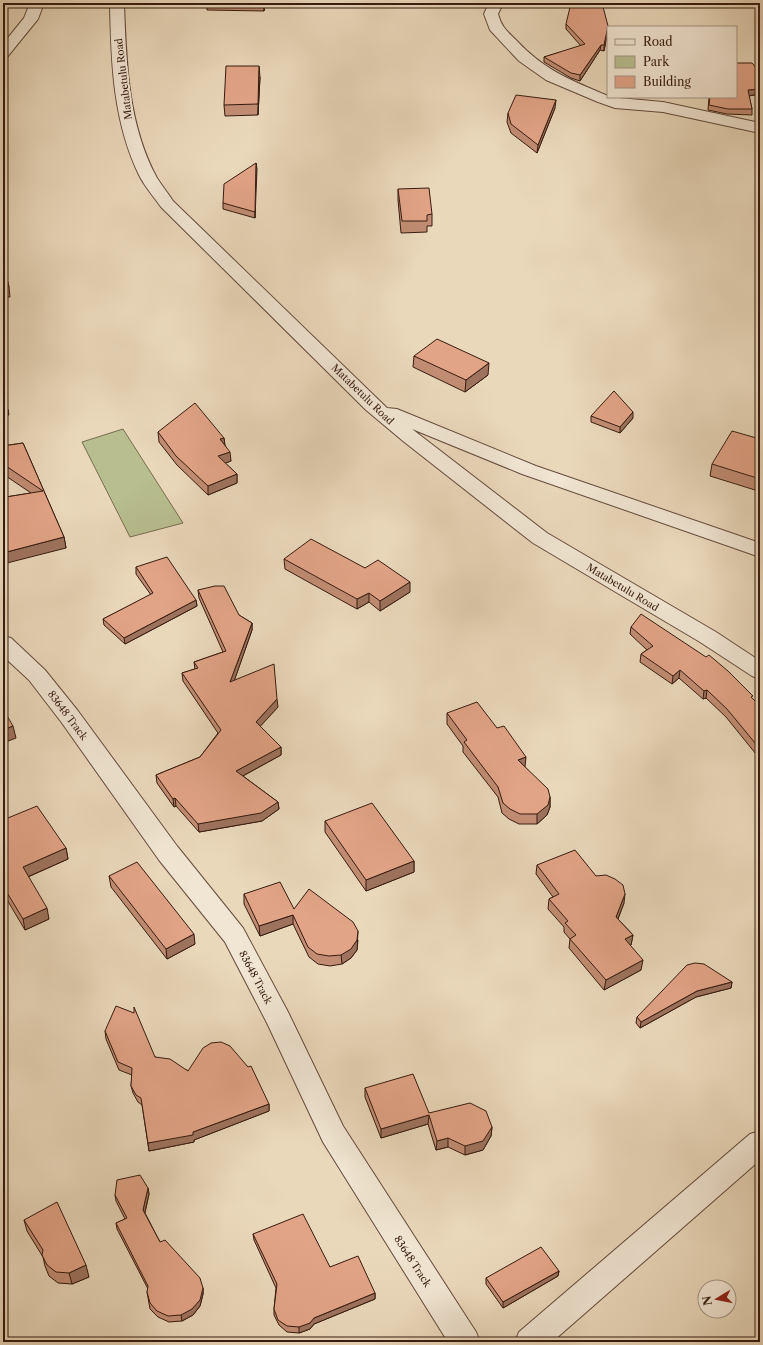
<svg xmlns="http://www.w3.org/2000/svg" width="763" height="1345" font-family="'Libre Caslon Text',serif">
	<style>
		.green { fill: #b8be8f; stroke: #776c4f }
		.lines { fill: none; stroke-linecap: round; stroke-linejoin: round }
		.minor-casing { stroke: #634a3a; stroke-width: 2 }
		.minor { fill: #f1e6d3; fill-rule: evenodd }
		.wall { fill: #c28d74; stroke: #361a0f }
		.shaded-wall { fill: #9e735e; stroke: #361a0f }
		.building { fill: #e2a487; stroke: #361a0f }
		.labels { text-anchor: middle; stroke-width: 4; stroke-linejoin: round; paint-order: stroke }
		.street-label { font-size: 10px; fill: #361a0f; stroke: #f1e6d3 }
	</style>
	<rect width="100%" height="100%" fill="#ead8bb"/>
	<filter id="stains"><feTurbulence type="fractalNoise" baseFrequency=".005" numOctaves="4"/><feColorMatrix values="0 0 0 0 .2 0 0 0 0 .09 0 0 0 0 .02 0 0 0 .5 -.17"/></filter>
	<radialGradient id="worn" r=".72"><stop offset=".6" stop-color="#630" stop-opacity="0"/><stop offset="1" stop-color="#630" stop-opacity=".3"/></radialGradient>
	<path class="green" d="M 123,429 L 183,523 L 130,537 L 82,442 Z"/>
	<g class="lines">
		<g class="minor-casing">
			<path id="minor" d="M 30,3 L 44,3 L 38,19 L 8,56 L 3,57 L 3,44 L 24,18 Z
				M 110,3 L 124,3 C 126,62 128,125 157,178 C 162,186 168,193 173,201 L 387,408 L 397,409 L 536,466 L 760,543 L 760,557 L 522,474 L 412,429 L 547,533 L 716,632 L 760,661 L 760,679 L 752,676 L 700,642 L 533,543 L 403,441 L 366,410 L 161,207 C 154,197 146,188 140,177 C 113,123 111,62 110,3 Z
				M 489,3 L 503,3 L 498,14 C 502,28 507,31 517,41 C 545,71 571,80 608,96 L 608,97 L 663,102 L 760,123 L 760,133 L 663,112 L 615,108 L 598,102 L 546,80 L 519,61 L 490,30 L 484,14 Z
				M 3,636 L 11,638 L 45,670 L 78,711 L 177,846 L 243,928 L 288,1012 L 343,1126 L 476,1332 L 480,1342 L 448,1342 L 323,1142 L 267,1023 L 225,942 L 159,860 L 62,723 L 29,680 L 3,656 Z
				M 760,1131 L 760,1160 L 552,1342 L 515,1342 L 519,1332 L 750,1134 Z"/>
		</g>
		<use href="#minor" class="minor"/>
	</g>
	<path class="wall" d="M 207,3 L 265,3 L 264,11 L 207,10 Z
		M 566,24 L 608,26 L 604,51 L 600,50 L 580,81 L 571,78 L 544,62 L 544,57 L 581,46 L 566,29 Z
		M 760,72 L 760,94 L 749,96 L 752,109 L 752,115 L 727,114 L 708,110 L 709,97 Z
		M 260,77 L 258,115 L 225,116 L 224,105 Z
		M 555,108 L 537,153 L 511,133 L 507,122 L 508,113 Z
		M 256,163 L 255,218 L 223,209 L 223,203 Z
		M 398,189 L 432,214 L 432,226 L 427,226 L 427,232 L 401,233 L 398,200 Z
		M 3,263 L 9,287 L 10,297 L 3,297 Z
		M 414,356 L 488,375 L 465,392 L 413,367 Z
		M 591,416 L 633,418 L 620,433 L 591,422 Z
		M 158,432 L 224,438 L 225,445 L 231,461 L 225,463 L 237,474 L 237,483 L 208,495 L 177,465 L 159,442 Z
		M 760,439 L 760,490 L 755,490 L 710,476 L 712,464 Z
		M 23,443 L 64,537 L 66,548 L 7,502 L 6,497 L 31,493 L 3,474 L 3,446 Z
		M 284,559 L 365,568 L 410,592 L 380,611 L 369,602 L 357,609 L 285,569 Z
		M 136,567 L 196,600 L 197,606 L 125,644 L 104,625 L 103,619 L 151,595 L 136,574 Z
		M 198,590 L 252,623 L 252,630 L 234,681 L 278,707 L 260,726 L 281,747 L 281,755 L 243,776 L 278,802 L 279,809 L 262,821 L 199,832 L 176,806 L 174,807 L 157,783 L 156,775 L 200,757 L 218,733 L 183,681 L 182,673 L 195,669 L 194,662 L 223,652 L 199,598 Z
		M 631,627 L 753,699 L 760,706 L 760,759 L 726,717 L 706,698 L 703,699 L 679,678 L 672,684 L 640,662 L 641,654 L 647,650 L 630,634 Z
		M 447,713 L 525,767 L 550,797 L 550,807 L 547,815 L 537,824 L 519,824 L 509,819 L 502,813 L 498,797 L 463,752 L 463,746 L 447,724 Z
		M 3,820 L 66,848 L 68,859 L 28,877 L 49,919 L 25,930 L 3,893 Z
		M 325,821 L 414,861 L 414,872 L 366,891 L 325,832 Z
		M 537,865 L 596,876 L 624,903 L 618,919 L 633,935 L 631,945 L 630,945 L 641,970 L 604,990 L 569,948 L 570,939 L 564,932 L 564,927 L 548,909 L 549,899 L 553,897 L 536,874 Z
		M 109,876 L 195,944 L 167,959 L 111,887 Z
		M 244,894 L 294,909 L 358,940 L 357,950 L 351,958 L 342,964 L 330,966 L 318,964 L 309,957 L 293,924 L 260,936 L 244,904 Z
		M 732,982 L 731,988 L 696,997 L 640,1028 L 636,1023 L 637,1017 Z
		M 105,1031 L 155,1057 L 269,1104 L 269,1111 L 194,1140 L 194,1142 L 149,1151 L 142,1105 L 138,1102 L 133,1093 L 131,1086 L 132,1075 L 119,1070 L 106,1039 Z
		M 365,1088 L 429,1113 L 492,1127 L 491,1136 L 483,1150 L 465,1155 L 448,1147 L 436,1150 L 428,1124 L 381,1138 L 365,1097 Z
		M 148,1188 L 149,1194 L 145,1213 L 160,1242 L 203,1288 L 203,1294 L 200,1306 L 193,1315 L 182,1321 L 169,1322 L 158,1317 L 150,1309 L 147,1292 L 148,1289 L 117,1229 L 116,1223 L 125,1219 L 116,1201 L 115,1195 Z
		M 24,1220 L 89,1277 L 72,1284 L 58,1283 L 49,1276 L 45,1266 L 43,1257 L 27,1231 Z
		M 253,1234 L 330,1267 L 375,1293 L 375,1299 L 314,1324 L 310,1329 L 299,1333 L 287,1332 L 279,1325 L 274,1315 L 274,1309 L 276,1288 L 254,1240 Z
		M 559,1271 L 558,1276 L 503,1308 L 486,1284 L 486,1278 Z"/>
	<path class="shaded-wall" d="M 264,3 L 265,3 L 264,11 Z
		M 608,26 L 608,32 L 604,51 L 604,45 Z
		M 601,45 L 600,50 L 580,81 L 580,75 Z
		M 259,66 L 260,77 L 258,115 L 258,104 Z
		M 760,89 L 760,94 L 747,96 L 748,90 Z
		M 556,100 L 555,108 L 537,153 L 538,145 Z
		M 256,163 L 257,169 L 255,218 L 255,212 Z
		M 489,363 L 488,375 L 465,392 L 466,380 Z
		M 8,409 L 9,415 L 3,417 L 3,410 Z
		M 633,412 L 633,418 L 620,433 L 620,427 Z
		M 224,438 L 225,447 L 220,439 Z
		M 230,452 L 231,461 L 218,466 L 218,456 Z
		M 237,474 L 237,483 L 208,495 L 208,486 Z
		M 64,537 L 66,548 L 3,564 L 3,553 Z
		M 410,582 L 410,592 L 380,611 L 380,601 Z
		M 369,593 L 369,602 L 357,609 L 357,599 Z
		M 196,600 L 197,606 L 125,644 L 124,638 Z
		M 252,623 L 252,630 L 231,690 L 230,682 Z
		M 680,670 L 679,678 L 672,684 L 673,676 Z
		M 707,690 L 706,698 L 703,699 L 704,691 Z
		M 277,699 L 278,707 L 257,730 L 256,722 Z
		M 13,726 L 16,738 L 3,743 L 3,730 Z
		M 281,747 L 281,755 L 237,779 L 236,771 Z
		M 526,757 L 525,767 L 518,760 Z
		M 550,797 L 550,807 L 547,815 L 537,824 L 537,814 Z
		M 175,798 L 176,806 L 174,807 L 173,799 Z
		M 278,802 L 279,809 L 262,821 L 199,832 L 198,824 Z
		M 66,848 L 68,859 L 25,878 L 23,867 Z
		M 414,861 L 414,872 L 366,891 L 366,880 Z
		M 625,894 L 624,903 L 615,926 L 616,917 Z
		M 47,908 L 49,919 L 25,930 L 23,919 Z
		M 293,915 L 293,924 L 260,936 L 259,926 Z
		M 358,931 L 357,950 L 351,958 L 342,964 L 341,955 Z
		M 194,934 L 195,944 L 167,959 L 166,949 Z
		M 633,935 L 631,945 L 623,949 L 625,939 Z
		M 643,960 L 641,970 L 604,990 L 606,980 Z
		M 732,982 L 731,988 L 696,997 L 640,1028 L 641,1022 L 697,991 Z
		M 269,1104 L 269,1111 L 194,1140 L 194,1142 L 149,1151 L 148,1143 L 193,1132 Z
		M 429,1115 L 428,1124 L 381,1138 L 381,1129 Z
		M 492,1127 L 491,1136 L 483,1150 L 465,1155 L 465,1146 Z
		M 448,1138 L 448,1147 L 436,1150 L 437,1141 Z
		M 148,1188 L 149,1194 L 144,1216 L 143,1210 Z
		M 86,1265 L 89,1277 L 72,1284 L 69,1273 Z
		M 559,1271 L 558,1276 L 503,1308 L 503,1302 Z
		M 203,1288 L 203,1294 L 200,1306 L 193,1315 L 182,1321 L 181,1315 Z
		M 375,1293 L 375,1299 L 314,1324 L 310,1329 L 299,1333 L 299,1327 L 314,1318 Z"/>
	<path class="building" d="M 207,3 L 264,3 L 264,6 L 207,4 Z
		M 571,3 L 602,3 L 608,26 L 604,45 L 601,45 L 580,75 L 571,73 L 544,57 L 585,44 L 566,24 Z
		M 736,63 L 752,63 L 760,72 L 760,89 L 748,90 L 752,109 L 728,109 L 709,105 L 710,97 L 736,97 Z
		M 226,66 L 259,66 L 258,104 L 224,105 Z
		M 516,95 L 556,100 L 538,145 L 511,124 L 508,113 Z
		M 256,163 L 255,212 L 223,203 L 224,184 Z
		M 429,188 L 432,214 L 427,215 L 427,221 L 402,221 L 398,189 Z
		M 3,263 L 9,287 L 3,287 Z
		M 437,339 L 489,363 L 466,380 L 414,356 Z
		M 614,391 L 633,412 L 620,427 L 591,416 Z
		M 195,403 L 224,438 L 220,439 L 230,452 L 218,456 L 237,474 L 208,486 L 176,456 L 158,432 Z
		M 3,408 L 8,409 L 3,410 Z
		M 732,431 L 760,439 L 760,478 L 757,478 L 712,464 Z
		M 23,443 L 64,537 L 3,553 L 3,503 L 7,502 L 6,497 L 43,491 L 3,464 L 3,446 Z
		M 311,539 L 365,568 L 378,560 L 410,582 L 380,601 L 369,593 L 357,599 L 284,559 Z
		M 167,557 L 196,600 L 124,638 L 103,619 L 153,593 L 136,567 Z
		M 215,586 L 224,586 L 239,615 L 252,623 L 230,682 L 274,664 L 277,699 L 256,722 L 281,747 L 236,771 L 278,802 L 261,813 L 198,824 L 175,798 L 173,799 L 156,775 L 200,757 L 221,730 L 182,673 L 198,668 L 194,662 L 226,651 L 198,590 Z
		M 641,614 L 706,657 L 709,655 L 728,671 L 753,696 L 751,697 L 760,706 L 760,749 L 727,709 L 707,690 L 704,691 L 680,670 L 673,676 L 641,654 L 653,646 L 631,627 Z
		M 477,702 L 497,728 L 504,726 L 526,757 L 518,760 L 548,789 L 550,797 L 548,805 L 537,814 L 520,814 L 510,809 L 503,803 L 498,787 L 464,742 L 467,740 L 447,713 Z
		M 3,709 L 13,726 L 3,730 Z
		M 372,803 L 414,861 L 366,880 L 325,821 Z
		M 37,806 L 66,848 L 23,867 L 47,908 L 23,919 L 3,886 L 3,820 Z
		M 575,850 L 596,876 L 606,875 L 615,879 L 623,885 L 625,894 L 616,917 L 633,935 L 625,939 L 643,960 L 606,980 L 570,939 L 576,935 L 565,923 L 568,921 L 549,899 L 559,894 L 537,865 Z
		M 137,862 L 194,934 L 166,949 L 109,876 Z
		M 280,882 L 294,909 L 309,889 L 353,922 L 358,931 L 357,940 L 351,949 L 341,955 L 329,956 L 317,954 L 308,947 L 293,915 L 259,926 L 244,894 Z
		M 695,963 L 704,964 L 732,982 L 697,991 L 641,1022 L 637,1017 L 687,965 Z
		M 116,1006 L 134,1013 L 134,1007 L 155,1057 L 170,1059 L 188,1071 L 203,1048 L 211,1043 L 221,1042 L 230,1046 L 248,1067 L 251,1066 L 269,1104 L 193,1132 L 193,1135 L 148,1143 L 141,1098 L 136,1095 L 131,1086 L 132,1068 L 118,1062 L 105,1031 Z
		M 413,1074 L 429,1113 L 470,1103 L 486,1111 L 492,1127 L 483,1141 L 465,1146 L 448,1138 L 437,1141 L 429,1115 L 381,1129 L 365,1088 Z
		M 140,1175 L 148,1188 L 143,1210 L 160,1242 L 165,1240 L 200,1278 L 203,1288 L 200,1300 L 192,1309 L 181,1315 L 168,1316 L 157,1311 L 150,1303 L 147,1292 L 148,1286 L 116,1223 L 127,1218 L 115,1195 L 117,1180 Z
		M 57,1202 L 86,1265 L 69,1273 L 56,1272 L 47,1265 L 42,1255 L 43,1250 L 24,1220 Z
		M 303,1214 L 330,1267 L 358,1256 L 375,1293 L 314,1318 L 310,1323 L 299,1327 L 287,1326 L 278,1320 L 274,1309 L 277,1284 L 253,1234 Z
		M 541,1247 L 559,1271 L 503,1302 L 486,1278 Z"/>
	<g class="labels">
		<g class="street-label">
			<text transform="translate(123 79) rotate(-97)" y="4">Matabetulu Road</text>
			<text transform="translate(363 394) rotate(44)" y="4">Matabetulu Road</text>
			<text transform="translate(623 587) rotate(31)" y="4">Matabetulu Road</text>
			<text transform="translate(68 715) rotate(53)" y="4">83648 Track</text>
			<text transform="translate(256 977) rotate(62)" y="4">83648 Track</text>
			<text transform="translate(413 1261) rotate(57)" y="4">83648 Track</text>
		</g>
	</g>
	<rect width="763" height="1345" fill="none" stroke="#ead8bb" stroke-width="16"/>
	<rect x="4" y="4" width="755" height="1337" fill="none" stroke="#361a0f" stroke-width="2"/>
	<rect x="8" y="8" width="747" height="1329" fill="none" stroke="#361a0f"/>
	<rect x="607" y="26" width="130" height="72" fill="#f1e6d3" stroke="#a69485"/>
	<rect x="615" y="39" width="20" height="6" fill="#f1e6d3" stroke="#a69485"/>
	<text x="643" y="46" font-size="12" fill="#361a0f">Road</text>
	<rect x="615" y="56" width="20" height="12" fill="#b8be8f" stroke="#a69485"/>
	<text x="643" y="66" font-size="12" fill="#361a0f">Park</text>
	<rect x="615" y="76" width="20" height="12" fill="#e2a487" stroke="#a69485"/>
	<text x="643" y="86" font-size="12" fill="#361a0f">Building</text>
	<g transform="translate(717 1299) rotate(260)"><circle r="19" fill="#f1e6d3" stroke="#a69485"/>
	<path d="M0-3L7 15L0 10L-7 15Z" fill="#8f2418"/>
	<text y="-6" font-size="11" font-weight="bold" text-anchor="middle" fill="#361a0f">N</text>
	</g>
	<rect width="100%" height="100%" filter="url(#stains)"/>
	<rect width="100%" height="100%" fill="url(#worn)"/>
</svg>
